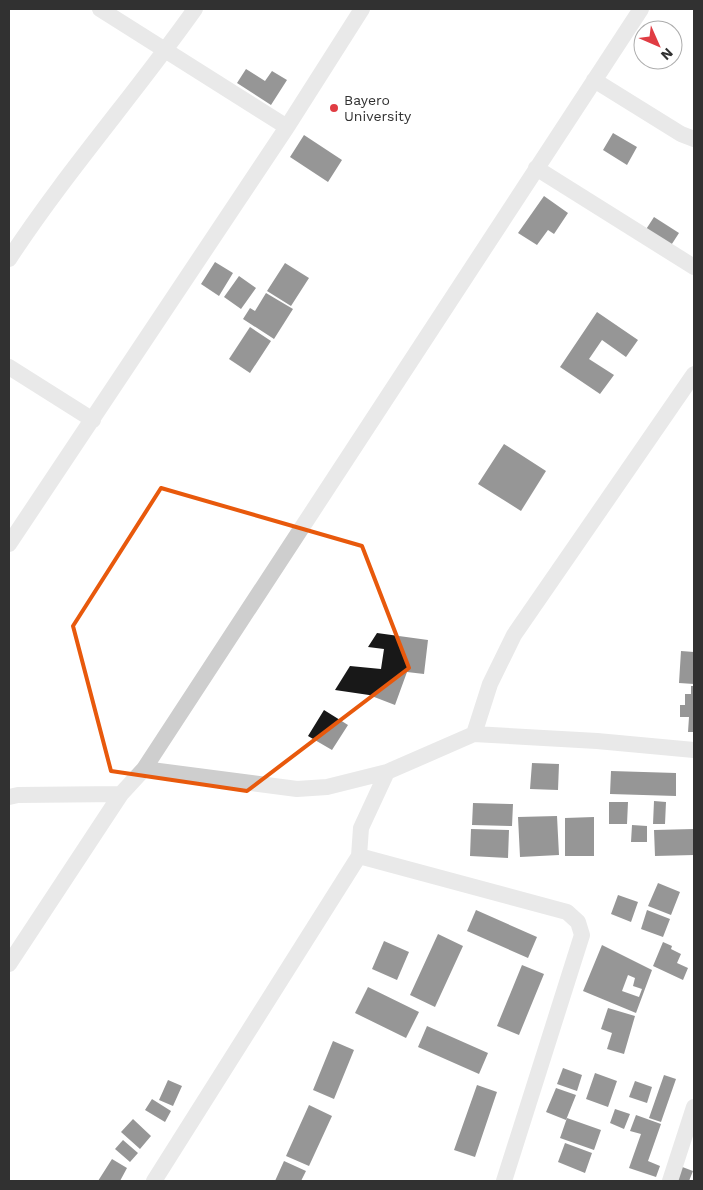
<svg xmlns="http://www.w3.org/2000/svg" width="703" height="1190" font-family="'Work Sans',sans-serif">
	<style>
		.building { fill: #181818; fill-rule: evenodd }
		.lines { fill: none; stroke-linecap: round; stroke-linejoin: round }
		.street { stroke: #cecece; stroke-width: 16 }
		.marked { fill: none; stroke: #e8590c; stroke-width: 4; stroke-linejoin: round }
		.poi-dot { fill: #e03c43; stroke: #fff; stroke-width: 2 }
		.labels { text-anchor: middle; stroke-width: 5; stroke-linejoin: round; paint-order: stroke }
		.poi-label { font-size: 14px; fill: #313131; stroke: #fff; text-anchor: start }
	</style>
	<rect width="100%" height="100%" fill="#fff"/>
	<path class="building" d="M 246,69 L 265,81 L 272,71 L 287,80 L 271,105 L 237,83 Z
		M 613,133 L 637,147 L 627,165 L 603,150 Z
		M 304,135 L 342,160 L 328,182 L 290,157 Z
		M 544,196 L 568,213 L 554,234 L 548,230 L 537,245 L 518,233 Z
		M 654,217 L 679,233 L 668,250 L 643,234 Z
		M 215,262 L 233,273 L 219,296 L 201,284 Z
		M 285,263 L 309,278 L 291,306 L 267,291 Z
		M 239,276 L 256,288 L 241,309 L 224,297 Z
		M 266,293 L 293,309 L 274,339 L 243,319 L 250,308 L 255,311 Z
		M 597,312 L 638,340 L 626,357 L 602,340 L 589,359 L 614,375 L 600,394 L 560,367 Z
		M 250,327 L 271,341 L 250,373 L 229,359 Z
		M 504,444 L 546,471 L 521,511 L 478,484 Z
		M 377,633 L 428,640 L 424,674 L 407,672 L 395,705 L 369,695 L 335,690 L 350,666 L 381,669 L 384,649 L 368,647 Z
		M 681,651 L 694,652 L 694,684 L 679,683 Z
		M 691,686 L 694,686 L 694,732 L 688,732 L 689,717 L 680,717 L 680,705 L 685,705 L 685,694 L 691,694 Z
		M 324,710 L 348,725 L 332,750 L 308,736 Z
		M 532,763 L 559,764 L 558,790 L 530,789 Z
		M 611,771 L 676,773 L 676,796 L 610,794 Z
		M 654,801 L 666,802 L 665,824 L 653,824 Z
		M 609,802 L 628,802 L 627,824 L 609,824 Z
		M 473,803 L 513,804 L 512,826 L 472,825 Z
		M 557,816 L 559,855 L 520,857 L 518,817 Z
		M 594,817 L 594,856 L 565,856 L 565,818 Z
		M 632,825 L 647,826 L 647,842 L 631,842 Z
		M 471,829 L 509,830 L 508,858 L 470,856 Z
		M 694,829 L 694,855 L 655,856 L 654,830 Z
		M 658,883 L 680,892 L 671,915 L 648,906 Z
		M 618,895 L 638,902 L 631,922 L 611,914 Z
		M 476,910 L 537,937 L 528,958 L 467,931 Z
		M 647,910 L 670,919 L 663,937 L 641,929 Z
		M 438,934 L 463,946 L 435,1007 L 410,995 Z
		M 384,941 L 409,952 L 397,980 L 372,969 Z
		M 663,942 L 672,946 L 671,949 L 681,954 L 677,963 L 688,968 L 683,980 L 653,966 Z
		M 602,945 L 652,970 L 636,1013 L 583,991 ZM 628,975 L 635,978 L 633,986 L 642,989 L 639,997 L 622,991 Z
		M 522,965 L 544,974 L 519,1035 L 497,1026 Z
		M 368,987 L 419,1012 L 406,1038 L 355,1013 Z
		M 608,1008 L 635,1016 L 624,1054 L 607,1049 L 612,1033 L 601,1029 Z
		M 427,1026 L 488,1053 L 479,1074 L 418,1047 Z
		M 333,1041 L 354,1050 L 334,1099 L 313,1090 Z
		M 563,1068 L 582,1075 L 577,1091 L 557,1084 Z
		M 595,1073 L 617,1081 L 608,1107 L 586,1099 Z
		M 664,1075 L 676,1079 L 661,1122 L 649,1118 Z
		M 168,1080 L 182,1086 L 173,1106 L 159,1100 Z
		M 635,1081 L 652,1087 L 647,1103 L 629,1097 Z
		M 477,1085 L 497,1092 L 475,1157 L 454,1150 Z
		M 556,1088 L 576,1095 L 566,1120 L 546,1112 Z
		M 152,1099 L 171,1111 L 165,1122 L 145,1110 Z
		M 309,1105 L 332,1116 L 309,1166 L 286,1156 Z
		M 615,1109 L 630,1114 L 624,1129 L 610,1123 Z
		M 636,1115 L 661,1124 L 648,1161 L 660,1166 L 656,1177 L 629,1168 L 641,1134 L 630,1131 Z
		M 567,1118 L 601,1130 L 594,1150 L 560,1138 Z
		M 133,1119 L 151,1136 L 140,1149 L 121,1132 Z
		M 123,1140 L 138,1153 L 130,1162 L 115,1149 Z
		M 565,1143 L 592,1153 L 585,1173 L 558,1162 Z
		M 112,1159 L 127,1168 L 120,1181 L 98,1181 Z
		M 284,1161 L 306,1171 L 301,1181 L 275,1181 Z
		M 677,1165 L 693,1171 L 689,1181 L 671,1181 Z"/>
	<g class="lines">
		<path class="street" d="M 100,9 L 287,127
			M 594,80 L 681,134 L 694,139
			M 536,168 L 694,267
			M 9,259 C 66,172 135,94 195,9
			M 9,367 L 93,420
			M 9,544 L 287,127 L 362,9
			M 474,734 L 490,684 L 514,635 L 694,374
			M 144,769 L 297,789 L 327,787 L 387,772 L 474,734 L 597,741 L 694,750
			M 9,797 L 18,795 L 121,794
			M 359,856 L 567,912 L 578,922 L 582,935 L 504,1181
			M 9,964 L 121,794 L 144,769 L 641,9
			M 154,1181 L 359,856 L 361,828 L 387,772
			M 670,1181 L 694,1107"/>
	</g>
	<path d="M0 0H703V1190H0ZM 161,488 L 362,546 L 409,668 L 247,791 L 111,771 L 73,626 Z" fill="#fff" fill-opacity=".55" fill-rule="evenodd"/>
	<path class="marked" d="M 161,488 L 362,546 L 409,668 L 247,791 L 111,771 L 73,626 Z"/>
	<circle class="poi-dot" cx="334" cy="108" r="5"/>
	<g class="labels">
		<g class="poi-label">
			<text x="344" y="105">Bayero<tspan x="344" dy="16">University</tspan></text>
		</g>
	</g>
	<rect width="703" height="1190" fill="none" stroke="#313131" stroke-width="20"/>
	<g transform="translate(658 45) rotate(135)"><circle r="24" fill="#ffffff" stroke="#adadad"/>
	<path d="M0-4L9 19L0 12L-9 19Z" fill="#e03c43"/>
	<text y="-8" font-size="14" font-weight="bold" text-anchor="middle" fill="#313131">N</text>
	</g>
</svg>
